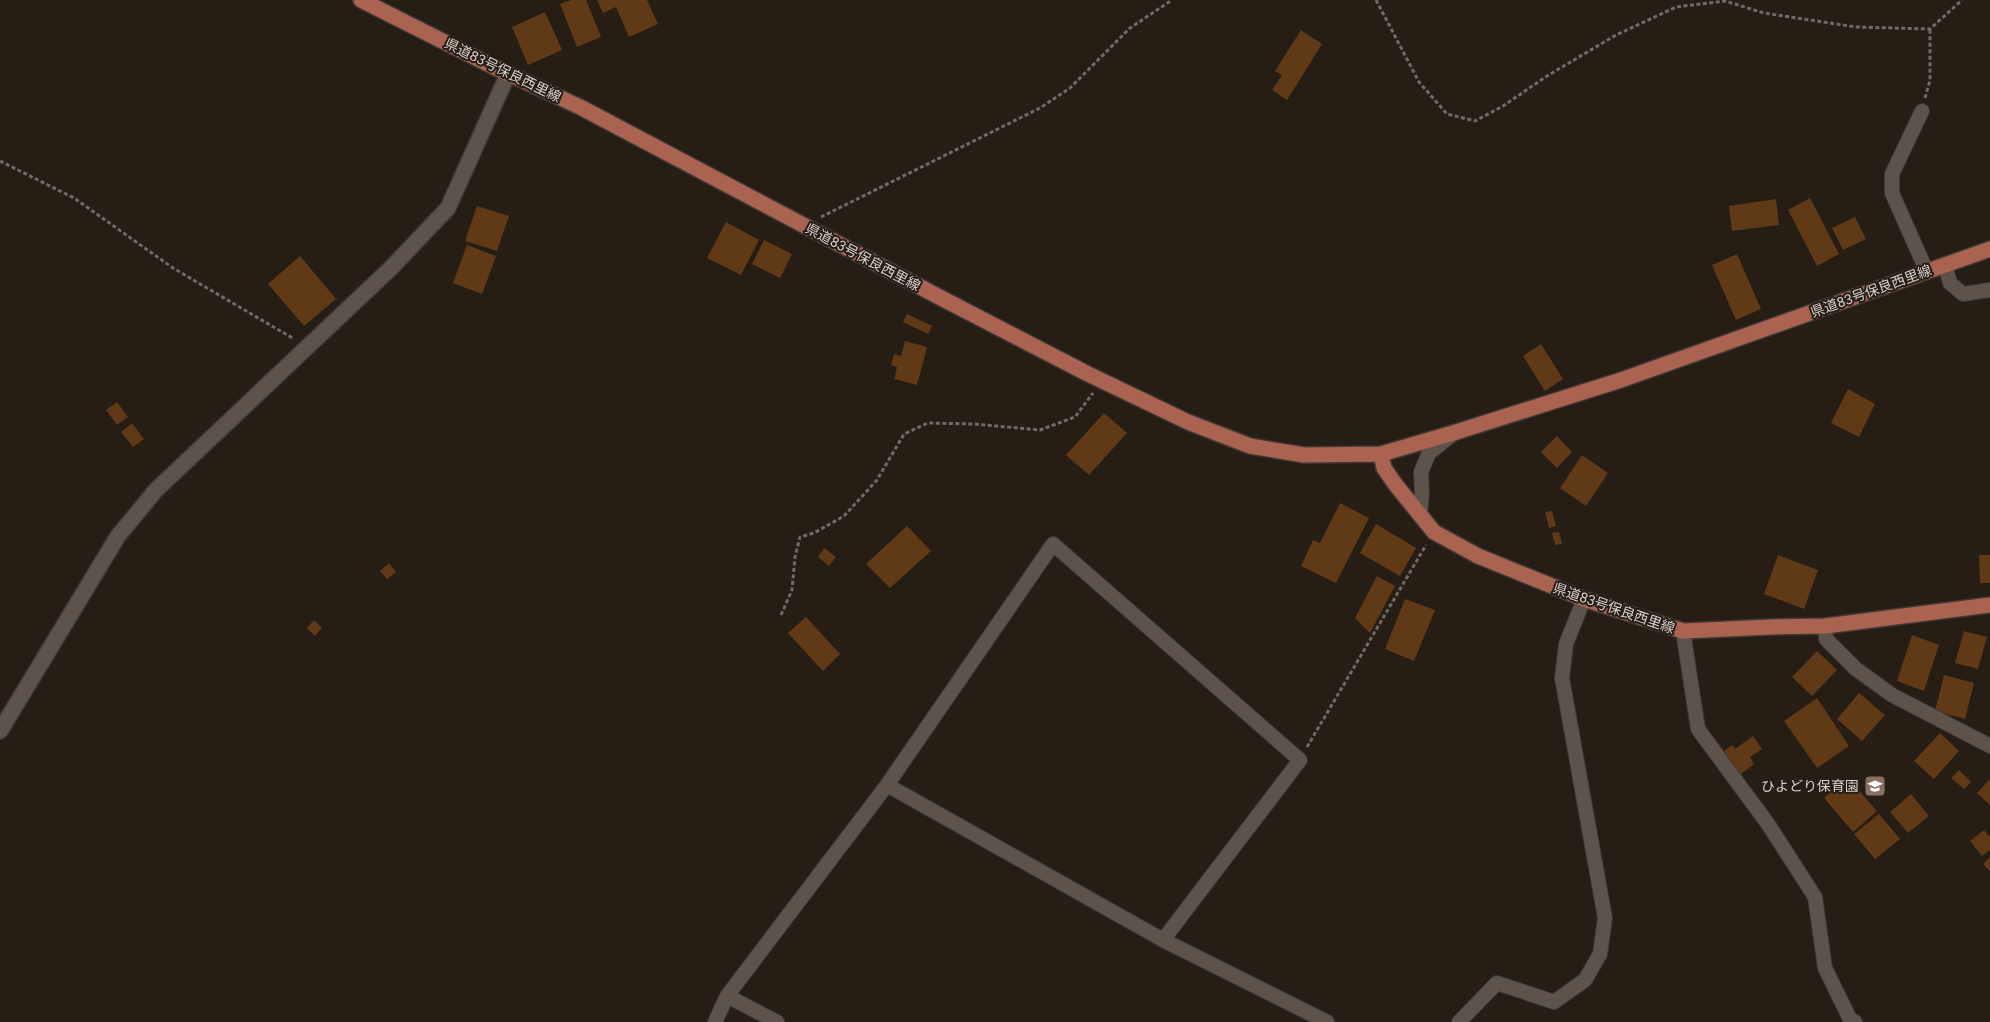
<svg xmlns="http://www.w3.org/2000/svg" width="1990" height="1022" font-family="Roboto,'Noto Sans JP',sans-serif">
	<style>
		.building { fill: #603a16 }
		.lines { fill: none; stroke-linecap: round; stroke-linejoin: round }
		.minor-casing { stroke: #3f3833; stroke-width: 16 }
		.tertiary-casing { stroke: #3f3833; stroke-width: 18 }
		.primary-casing { stroke: #3f3833; stroke-width: 18 }
		.path { stroke: #726a63; stroke-width: 3; stroke-dasharray: 4 2.5; stroke-linecap: butt }
		.minor { stroke: #5e534b; stroke-width: 14 }
		.tertiary { stroke: #5e534b; stroke-width: 15 }
		.primary { stroke: #aa6350; stroke-width: 15 }
		.labels { text-anchor: middle; stroke-width: 4; stroke-linejoin: round; paint-order: stroke }
		.street-label { font-size: 14px; fill: #d9d2cd; stroke: #261d15 }
		.poi-label { font-size: 14px; fill: #d9d2cd; stroke: #261d15; text-anchor: end }
	</style>
	<rect width="100%" height="100%" fill="#261d15"/>
	<path class="building" d="M 571,0 L 586,0 L 601,37 L 577,47 L 560,4 Z
		M 597,0 L 647,0 L 658,24 L 629,37 L 616,7 L 603,13 Z
		M 545,12 L 562,50 L 528,65 L 512,27 Z
		M 1301,30 L 1322,44 L 1287,100 L 1272,90 L 1282,75 L 1275,71 Z
		M 1810,198 L 1839,254 L 1817,266 L 1788,210 Z
		M 1776,199 L 1779,225 L 1732,231 L 1729,206 Z
		M 477,206 L 509,216 L 497,251 L 465,241 Z
		M 1855,217 L 1866,239 L 1843,250 L 1832,228 Z
		M 726,222 L 759,240 L 741,275 L 707,258 Z
		M 764,240 L 792,254 L 780,278 L 752,264 Z
		M 467,245 L 496,256 L 482,294 L 453,283 Z
		M 1737,254 L 1761,309 L 1736,320 L 1712,265 Z
		M 300,256 L 336,299 L 304,326 L 268,284 Z
		M 907,314 L 932,326 L 928,334 L 903,322 Z
		M 905,341 L 927,347 L 917,385 L 894,379 L 897,367 L 891,365 L 894,354 L 901,356 Z
		M 1541,344 L 1563,379 L 1545,391 L 1523,356 Z
		M 1848,389 L 1875,404 L 1859,437 L 1831,423 Z
		M 117,402 L 128,417 L 117,425 L 106,410 Z
		M 1104,413 L 1127,433 L 1089,475 L 1066,455 Z
		M 132,423 L 144,439 L 133,447 L 121,432 Z
		M 1557,436 L 1572,452 L 1557,468 L 1541,452 Z
		M 1582,455 L 1608,473 L 1586,506 L 1560,488 Z
		M 1340,503 L 1369,518 L 1336,583 L 1301,566 L 1313,540 L 1320,543 Z
		M 1552,511 L 1556,526 L 1549,528 L 1545,512 Z
		M 1376,524 L 1416,548 L 1400,576 L 1360,553 Z
		M 907,526 L 931,551 L 890,588 L 866,564 Z
		M 1559,532 L 1562,544 L 1555,545 L 1552,533 Z
		M 824,548 L 836,557 L 829,566 L 818,557 Z
		M 1778,555 L 1818,570 L 1804,609 L 1764,594 Z
		M 1979,555 L 1990,555 L 1990,583 L 1980,583 Z
		M 389,563 L 396,572 L 387,579 L 380,571 Z
		M 1377,576 L 1395,586 L 1370,633 L 1355,618 Z
		M 1405,599 L 1435,610 L 1414,661 L 1385,649 Z
		M 806,617 L 840,654 L 823,671 L 788,633 Z
		M 314,620 L 322,628 L 315,636 L 307,628 Z
		M 1964,631 L 1987,637 L 1978,669 L 1955,663 Z
		M 1912,635 L 1939,645 L 1924,691 L 1897,681 Z
		M 1817,651 L 1837,670 L 1812,696 L 1792,677 Z
		M 1944,675 L 1974,683 L 1965,719 L 1935,711 Z
		M 1859,693 L 1885,715 L 1862,741 L 1837,719 Z
		M 1817,698 L 1849,746 L 1817,768 L 1784,721 Z
		M 1940,733 L 1959,751 L 1934,779 L 1914,761 Z
		M 1753,736 L 1762,749 L 1750,757 L 1754,764 L 1740,775 L 1724,751 L 1732,745 L 1735,749 Z
		M 1959,770 L 1971,782 L 1964,789 L 1951,778 Z
		M 1847,777 L 1877,811 L 1853,832 L 1824,798 Z
		M 1990,779 L 1990,805 L 1977,793 Z
		M 1911,794 L 1929,816 L 1908,833 L 1890,812 Z
		M 1879,814 L 1900,839 L 1875,859 L 1854,834 Z
		M 1984,830 L 1990,837 L 1990,850 L 1982,856 L 1970,841 Z
		M 1990,857 L 1990,871 L 1983,864 Z"/>
	<g class="lines">
		<g class="minor-casing">
			<path id="minor" d="M 1922,111 L 1892,174 L 1892,193 L 1927,272
				M 1945,265 L 1950,283 L 1963,294 L 1990,290
				M 1420,515 L 1422,492 L 1421,472 L 1429,453 L 1453,434
				M 1825,626 L 1826,639 L 1856,669 L 1892,695 L 1990,746
				M 1683,631 L 1698,729 L 1768,824 L 1815,897 L 1825,968 L 1850,1019 L 1855,1022
				M 887,785 L 1163,940 L 1327,1022
				M 727,996 L 777,1022
				M 715,1022 L 727,996 L 887,785 L 1053,544 L 1300,760 L 1163,940
				M 1459,1022 L 1497,983 L 1554,1002 L 1585,980 L 1600,954 L 1605,918 L 1562,678 L 1566,644 L 1584,599"/>
		</g>
		<g class="tertiary-casing">
			<path id="tertiary" d="M 0,731 L 118,536 L 156,490 L 391,268 L 448,208 L 508,74"/>
		</g>
		<g class="primary-casing">
			<path id="primary" d="M 361,0 L 494,67 L 580,107 L 943,299 L 1088,374 L 1188,422 L 1250,446 L 1304,455 L 1381,454 L 1453,433 L 1621,380 L 1990,249
				M 1381,454 L 1384,468 L 1395,484 L 1434,532 L 1478,556 L 1584,599 L 1683,631 L 1771,627 L 1825,626 L 1990,605"/>
		</g>
		<path class="path" d="M 1376,0 L 1419,82 L 1447,114 L 1475,121 L 1503,106 L 1547,76 L 1616,35 L 1676,7 L 1725,1 L 1764,13 L 1856,27 L 1930,29 L 1962,0
			M 1925,98 L 1930,80 L 1930,29
			M 0,161 L 74,198 L 173,268 L 294,339
			M 821,217 L 1040,108 L 1070,88 L 1130,28 L 1172,0
			M 781,615 L 792,590 L 795,557 L 800,537 L 814,533 L 844,516 L 877,480 L 904,434 L 928,423 L 974,424 L 1040,430 L 1075,417 L 1093,393
			M 1307,747 L 1426,545"/>
		<use href="#minor" class="minor"/>
		<use href="#tertiary" class="tertiary"/>
		<use href="#primary" class="primary"/>
	</g>
	<defs>
		<g id="school-square" transform="scale(1.125)"><rect x="-9" y="-9" width="18" height="18" rx="4" fill="#8d6e63" stroke="#261d15"/><path d="M0-5L7-2L0 1L-7-2ZM-4 1L0 2.5L4 1V4Q0 6-4 4Z" fill="#fff"/></g>
	</defs>
	<g fill-rule="evenodd">
		<use href="#school-square" x="1875" y="786"/>
	</g>
	<g class="labels">
		<g class="street-label">
			<text transform="translate(503 70) rotate(26)" y="5">県道83号保良西里線</text>
			<text transform="translate(863 257) rotate(28)" y="5">県道83号保良西里線</text>
			<text transform="translate(1871 291) rotate(-20)" y="5">県道83号保良西里線</text>
			<text transform="translate(1614 608) rotate(19)" y="5">県道83号保良西里線</text>
		</g>
		<g class="poi-label">
			<text x="1859" y="791">ひよどり保育園</text>
		</g>
	</g>
</svg>
